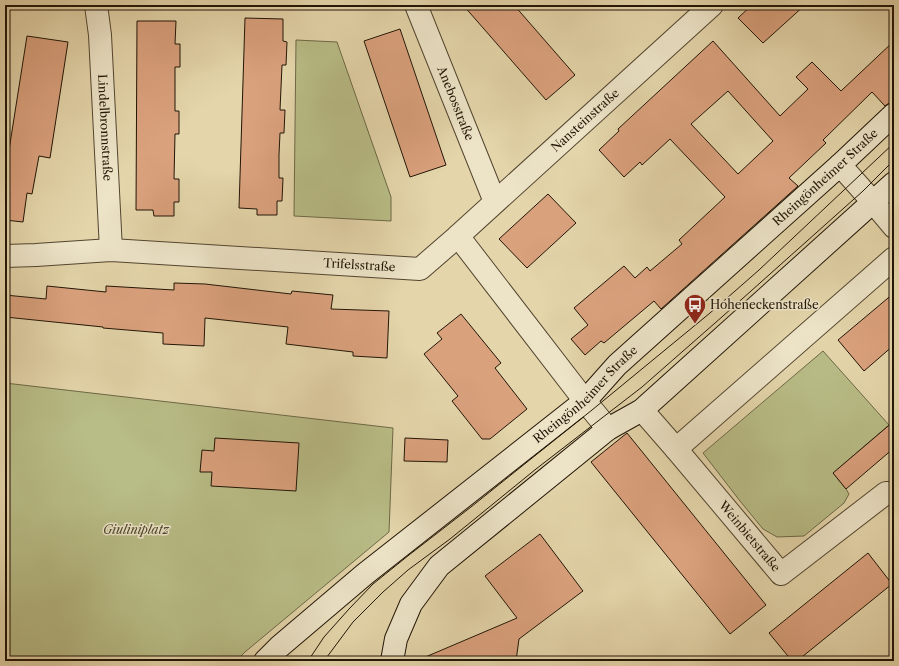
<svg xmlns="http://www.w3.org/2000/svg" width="899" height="666" font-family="'Libre Caslon Text',serif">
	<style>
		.green { fill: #b8bc86; stroke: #6c6846 }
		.building { fill: #daa17d; stroke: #211506; fill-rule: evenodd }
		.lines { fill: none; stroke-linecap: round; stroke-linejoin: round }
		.street-casing { stroke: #52452f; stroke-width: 24 }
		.secondary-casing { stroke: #211506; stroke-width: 24 }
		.street { stroke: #ede4c8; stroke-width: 22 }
		.secondary { stroke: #ede4c8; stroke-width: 22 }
		.tram { stroke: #211506; stroke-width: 1 }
		.labels { text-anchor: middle; stroke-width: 3; stroke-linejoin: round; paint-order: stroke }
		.street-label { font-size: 12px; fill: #211506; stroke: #ede4c8 }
		.poi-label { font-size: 12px; fill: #211506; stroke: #ede4c8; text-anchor: start }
		.park-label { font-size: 12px; font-style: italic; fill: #4e472c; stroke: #ede4c8 }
	</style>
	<rect width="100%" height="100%" fill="#e4d5aa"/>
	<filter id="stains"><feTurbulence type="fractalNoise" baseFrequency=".005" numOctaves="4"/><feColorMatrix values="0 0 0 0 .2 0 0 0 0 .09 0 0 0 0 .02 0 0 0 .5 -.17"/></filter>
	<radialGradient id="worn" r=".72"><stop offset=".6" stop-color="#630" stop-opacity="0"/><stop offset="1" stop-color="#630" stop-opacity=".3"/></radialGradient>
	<path class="green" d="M 296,40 L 337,42 L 391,197 L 391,221 L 294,216 Z
		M 823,351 L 889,425 L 833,473 L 846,489 L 849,494 L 844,503 L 804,536 L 777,537 L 763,529 L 740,501 L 703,453 Z
		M 5,383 L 393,428 L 389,532 L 245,652 L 236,661 L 5,661 Z"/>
	<path class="building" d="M 463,5 L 514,5 L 575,75 L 546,100 Z
		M 752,5 L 805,5 L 763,43 L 738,18 Z
		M 245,18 L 283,19 L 283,41 L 287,42 L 286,65 L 282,65 L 280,110 L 285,110 L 284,133 L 280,133 L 279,155 L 279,178 L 283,178 L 282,201 L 277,201 L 277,215 L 257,215 L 257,209 L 239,208 Z
		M 137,21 L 176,21 L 175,44 L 180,44 L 180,67 L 175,67 L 175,111 L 179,111 L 179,134 L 175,134 L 174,179 L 179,179 L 179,202 L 174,202 L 174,216 L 154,216 L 153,210 L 136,210 Z
		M 400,29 L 446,165 L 410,177 L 364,41 Z
		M 27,36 L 68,42 L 50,158 L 39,156 L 32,194 L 27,193 L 23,222 L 5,220 L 5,150 L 9,150 Z
		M 713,41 L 780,116 L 808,89 L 796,77 L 812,62 L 841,91 L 894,41 L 894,102 L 891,102 L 885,106 L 872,92 L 823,140 L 826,143 L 789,178 L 798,186 L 661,309 L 654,301 L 604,343 L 601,341 L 585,355 L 571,339 L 588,325 L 574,308 L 624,266 L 635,278 L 647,267 L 650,271 L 682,244 L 679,240 L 725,197 L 670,139 L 642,165 L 640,162 L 624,177 L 599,150 L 619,131 L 618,129 ZM 728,91 L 773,141 L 738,174 L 691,124 Z
		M 548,194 L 576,223 L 527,268 L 499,239 Z
		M 174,283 L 205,284 L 291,294 L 292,291 L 333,295 L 331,309 L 389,311 L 387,358 L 353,356 L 353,352 L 286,344 L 288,327 L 205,318 L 204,346 L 163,344 L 163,333 L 103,328 L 103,327 L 5,317 L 5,295 L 46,299 L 47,286 L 106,292 L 106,286 L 174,290 Z
		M 894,293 L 894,345 L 864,371 L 838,340 Z
		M 461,314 L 501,363 L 495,368 L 527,409 L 490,439 L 482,439 L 452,401 L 458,396 L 424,354 L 442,339 L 437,333 Z
		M 894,421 L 894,448 L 846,489 L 833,473 Z
		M 627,433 L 766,605 L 730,634 L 591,462 Z
		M 215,438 L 299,443 L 296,491 L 211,486 L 212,472 L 200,472 L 202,450 L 214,451 Z
		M 405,438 L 448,440 L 447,462 L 404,461 Z
		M 540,534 L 583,591 L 519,639 L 516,661 L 416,661 L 517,618 L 485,576 Z
		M 868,553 L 892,584 L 797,661 L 792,661 L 769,633 Z"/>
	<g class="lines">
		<g class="street-casing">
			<g id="street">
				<path id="s1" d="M 96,5 L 100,35 L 111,250"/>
				<path id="s2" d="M 416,5 L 495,202"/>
				<path d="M 840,165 L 873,202 L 894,227"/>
				<path d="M 458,236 L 585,401 L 608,429"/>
				<path id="s3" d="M 5,256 L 36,255 L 111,250 L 420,269 L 458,236 L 712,5"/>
				<path id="s4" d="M 642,410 L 676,449 L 781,574 L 886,493 L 894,494"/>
				<path d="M 676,449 L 894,258"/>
			</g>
		</g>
		<g class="secondary-casing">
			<g id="secondary">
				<path id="s5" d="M 265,661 L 279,647 L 365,574 L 585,401 L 617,365 L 840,165 L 894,114"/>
				<path d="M 392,661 L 396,639 L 411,604 L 439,566 L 608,429 L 642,410 L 894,183"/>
			</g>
		</g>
		<use href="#street" class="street"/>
		<use href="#secondary" class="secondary"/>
		<path class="tram" d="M 308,661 L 324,637 L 349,609 L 373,584 L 409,555 L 471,507 L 592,410 L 710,313 L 759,270 L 894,143
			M 324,661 L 353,622 L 383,592 L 408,570 L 450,539 L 536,469 L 642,387 L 723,316 L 863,191 L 894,160"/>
	</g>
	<defs>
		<g id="bus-pin" transform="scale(1.15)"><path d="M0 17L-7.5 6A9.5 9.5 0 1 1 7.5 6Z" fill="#8f2418" stroke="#ede4c8"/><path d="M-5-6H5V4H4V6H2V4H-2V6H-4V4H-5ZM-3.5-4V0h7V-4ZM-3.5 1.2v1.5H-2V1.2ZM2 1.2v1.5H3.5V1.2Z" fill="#fff"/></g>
	</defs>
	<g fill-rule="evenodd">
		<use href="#bus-pin" x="695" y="305"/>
	</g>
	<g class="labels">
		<g class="street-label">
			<text dy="4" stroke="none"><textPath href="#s2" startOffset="106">Anebosstraße</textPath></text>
			<text dy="4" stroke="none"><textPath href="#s3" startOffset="638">Nansteinstraße</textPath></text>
			<text dy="4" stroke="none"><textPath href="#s1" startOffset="123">Lindelbronnstraße</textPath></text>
			<text dy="4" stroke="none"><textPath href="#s5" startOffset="741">Rheingönheimer Straße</textPath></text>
			<text dy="4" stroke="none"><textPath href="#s3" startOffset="355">Trifelsstraße</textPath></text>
			<text dy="4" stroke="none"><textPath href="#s5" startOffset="417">Rheingönheimer Straße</textPath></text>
			<text dy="4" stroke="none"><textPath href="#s4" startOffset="166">Weinbietstraße</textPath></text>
		</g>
		<g class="poi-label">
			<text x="710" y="309">Hoheneckenstraße</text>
		</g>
		<g class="park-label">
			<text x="136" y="534">Giuliniplatz</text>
		</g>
	</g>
	<rect width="899" height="666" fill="none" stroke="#e4d5aa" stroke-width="20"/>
	<rect x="6" y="6" width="887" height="654" fill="none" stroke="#211506" stroke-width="2"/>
	<rect x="10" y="10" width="879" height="646" fill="none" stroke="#211506"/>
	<rect width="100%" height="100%" filter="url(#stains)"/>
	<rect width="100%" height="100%" fill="url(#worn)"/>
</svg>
